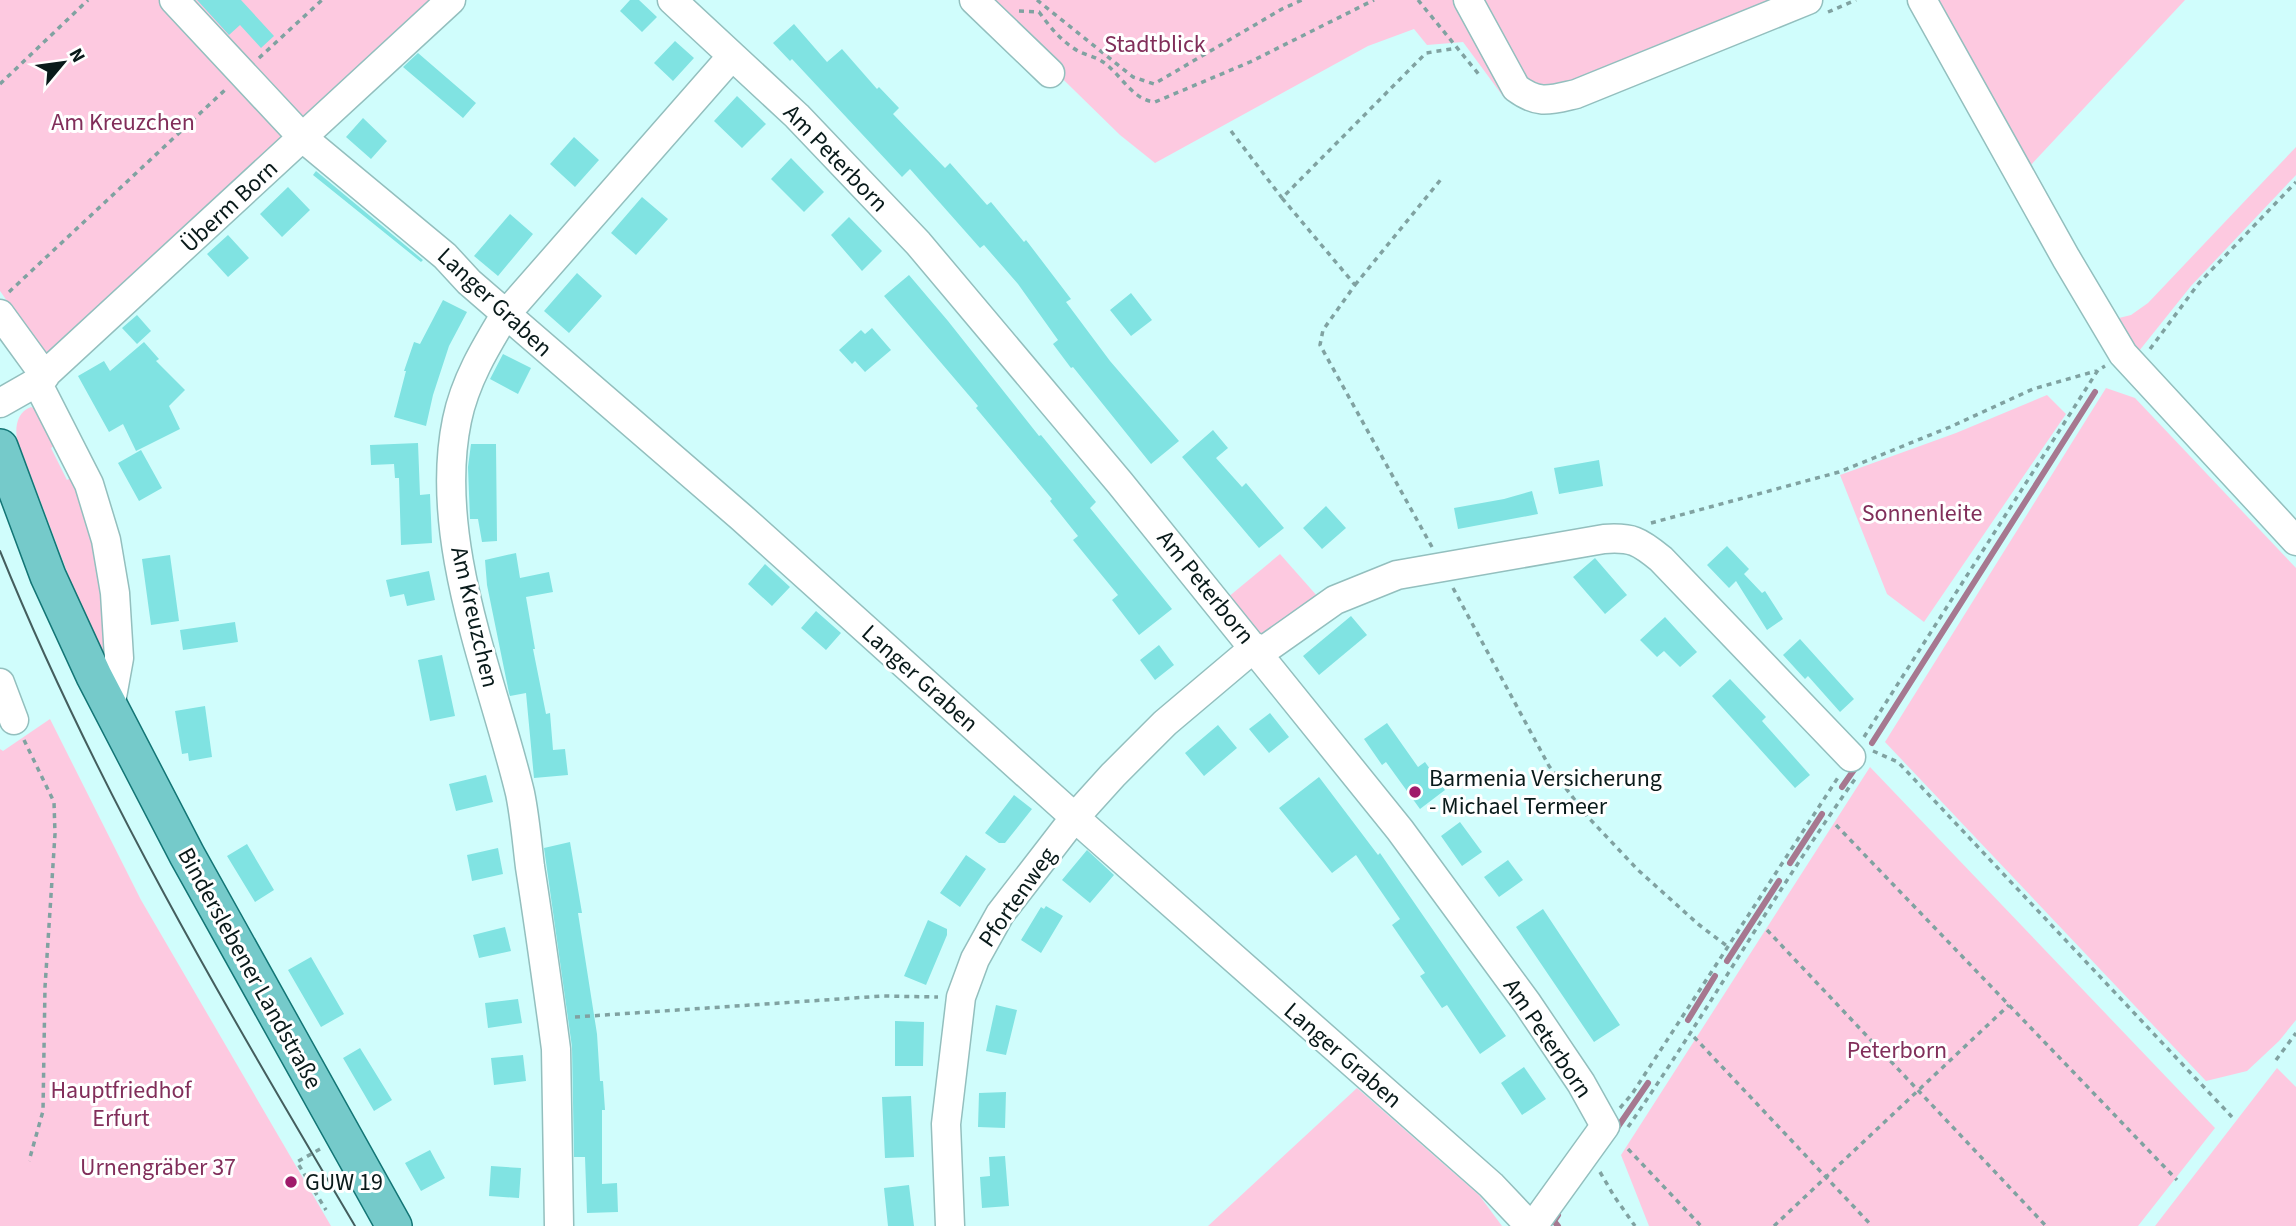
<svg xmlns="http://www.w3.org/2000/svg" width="2296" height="1226" font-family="'Source Sans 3',sans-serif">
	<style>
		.green { fill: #fdc9e0 }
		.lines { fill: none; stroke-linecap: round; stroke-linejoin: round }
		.stream { stroke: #a67890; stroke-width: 6 }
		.building { fill: #80e3e2 }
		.minor-casing { stroke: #93bfbe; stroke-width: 31 }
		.major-casing { stroke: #137575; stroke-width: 38 }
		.path { stroke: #80a2a1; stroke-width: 3.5; stroke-dasharray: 5 5; stroke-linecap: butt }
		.minor { stroke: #fff; stroke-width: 28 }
		.major { stroke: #75caca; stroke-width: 35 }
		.tram { stroke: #445e5e; stroke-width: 2 }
		.poi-dot { fill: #9f1a6a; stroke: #fff; stroke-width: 2.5 }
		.labels { text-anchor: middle; stroke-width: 6; stroke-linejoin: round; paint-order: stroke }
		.park-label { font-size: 24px; fill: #812e5a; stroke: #fff }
		.street-label { font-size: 24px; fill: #091a1a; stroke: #fff }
		.poi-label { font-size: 24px; fill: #091a1a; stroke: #fff; text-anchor: start }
	</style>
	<rect width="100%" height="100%" fill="#d0fdfc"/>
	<path class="green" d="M 0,0 L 433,0 L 47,357 L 0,291 Z
		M 982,0 L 1457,0 L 1514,101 L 1505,99 L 1463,42 L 1427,45 L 1414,29 L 1368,46 L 1155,163 L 1120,135 Z
		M 1475,0 L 1793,0 L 1585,84 L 1527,88 Z
		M 1929,0 L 2185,0 L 2029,167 L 2110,310 L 2119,318 L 2131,315 L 2148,303 L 2296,147 L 2296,175 L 2191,286 L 2139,351 L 2132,351 Z
		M 2106,388 L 2135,398 L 2296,568 L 2296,1020 L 2279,1041 L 2247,1071 L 2206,1081 L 1885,742 Z
		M 2047,395 L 2066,414 L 1924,622 L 1887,594 L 1840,475 L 1956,433 Z
		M 31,407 L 36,409 L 55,445 L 51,448 L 67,480 L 72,477 L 98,553 L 106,655 L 103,656 L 75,593 L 17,439 C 15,427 17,412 31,407 Z
		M 1280,554 L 1318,597 L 1261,638 L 1227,598 Z
		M 50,719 L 141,900 L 331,1226 L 0,1226 L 0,749 L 3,751 Z
		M 1870,767 L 2215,1128 L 2138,1226 L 1649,1226 L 1621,1155 Z
		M 2277,1068 L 2296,1087 L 2296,1226 L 2155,1226 Z
		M 1357,1088 L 1479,1195 L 1502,1226 L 1208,1226 Z"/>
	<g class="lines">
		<path class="stream" d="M 1872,743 L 2095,392
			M 1842,787 L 1858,764
			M 1790,863 L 1822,814
			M 1727,961 L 1779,881
			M 1688,1020 L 1715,976
			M 1615,1131 L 1648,1083
			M 1558,1226 L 1554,1221 L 1558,1215"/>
	</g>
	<path class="building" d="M 197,0 L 241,0 L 274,36 L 261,48 L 240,25 L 229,35 Z
		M 630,0 L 639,0 L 657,17 L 642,32 L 620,11 Z
		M 794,24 L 827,62 L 842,49 L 877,89 L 879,87 L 899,108 L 893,114 L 945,168 L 950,163 L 987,205 L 991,202 L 1024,242 L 1026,240 L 1071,299 L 1066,302 L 1110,361 L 1179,441 L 1151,464 L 1073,367 L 1071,368 L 1053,344 L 1058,340 L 1018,284 L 984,245 L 980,248 L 910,169 L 902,177 L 792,59 L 790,61 L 773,43 Z
		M 675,41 L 694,58 L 673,81 L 654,63 Z
		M 418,53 L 476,103 L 463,118 L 403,67 Z
		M 737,96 L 766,124 L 742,148 L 714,121 Z
		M 363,118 L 387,141 L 371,159 L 346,137 Z
		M 574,137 L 599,160 L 575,187 L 550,164 Z
		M 791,158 L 824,192 L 804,212 L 771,179 Z
		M 316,171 L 423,260 L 421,262 L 313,175 Z
		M 288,187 L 310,210 L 282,237 L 260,214 Z
		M 642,197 L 668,219 L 636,255 L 611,233 Z
		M 510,214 L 533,234 L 498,276 L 474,256 Z
		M 849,217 L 882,251 L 862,271 L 831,235 Z
		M 228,235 L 249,258 L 228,277 L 207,254 Z
		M 577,273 L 602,296 L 569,333 L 544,311 Z
		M 909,275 L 948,321 L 1039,436 L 1041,435 L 1096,502 L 1090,508 L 1172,609 L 1139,635 L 1112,600 L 1118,595 L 1073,540 L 1078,536 L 1050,501 L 1052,499 L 976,408 L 978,406 L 884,296 Z
		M 1131,293 L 1152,320 L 1131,336 L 1110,310 Z
		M 443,300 L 467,312 L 449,346 L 433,395 L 426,426 L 394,417 L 406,371 L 404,371 L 414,342 L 420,344 Z
		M 137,315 L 151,331 L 137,344 L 122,328 Z
		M 872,328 L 891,350 L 865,372 L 855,361 L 852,364 L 839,350 L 861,330 L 865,334 Z
		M 144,342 L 159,359 L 156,361 L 185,390 L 169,406 L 180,429 L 136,451 L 123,424 L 109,432 L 78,376 L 104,361 L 110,371 Z
		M 503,354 L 531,368 L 518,394 L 490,379 Z
		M 1213,430 L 1228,448 L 1216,458 L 1242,487 L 1246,483 L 1284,528 L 1259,548 L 1182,457 Z
		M 418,443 L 420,495 L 430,494 L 432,543 L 401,545 L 399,478 L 395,478 L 394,464 L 371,465 L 370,445 Z
		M 471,444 L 496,444 L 497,541 L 482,542 L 478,519 L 470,519 L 468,467 Z
		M 141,450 L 162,488 L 139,501 L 118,463 Z
		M 1599,460 L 1603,486 L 1559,494 L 1554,468 Z
		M 1532,491 L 1538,514 L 1458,529 L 1454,508 L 1504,499 Z
		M 1326,506 L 1346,528 L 1322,549 L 1303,528 Z
		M 1727,546 L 1749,569 L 1744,574 L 1762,593 L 1765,591 L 1783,619 L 1767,630 L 1736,581 L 1729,588 L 1707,565 Z
		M 516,553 L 520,578 L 549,572 L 553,592 L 526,597 L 535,649 L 533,649 L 546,714 L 550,713 L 553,750 L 565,749 L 568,775 L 534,778 L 526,693 L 510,696 L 509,693 L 487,585 L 485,560 Z
		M 170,555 L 179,621 L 151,625 L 142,559 Z
		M 1595,558 L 1627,595 L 1605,614 L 1573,577 Z
		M 765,564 L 790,587 L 772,606 L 748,584 Z
		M 429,571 L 435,600 L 407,606 L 404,594 L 390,597 L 386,580 Z
		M 816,611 L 841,633 L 826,650 L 801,628 Z
		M 1351,616 L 1367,635 L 1319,675 L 1303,656 Z
		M 1665,617 L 1697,652 L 1680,667 L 1664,651 L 1657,657 L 1640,640 Z
		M 235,622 L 238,642 L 183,650 L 180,630 Z
		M 1800,639 L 1854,699 L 1840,712 L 1808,676 L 1805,679 L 1783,655 Z
		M 1159,645 L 1174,665 L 1155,680 L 1140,660 Z
		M 442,655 L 455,716 L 430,721 L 418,660 Z
		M 1730,679 L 1766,717 L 1762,721 L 1810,775 L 1795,788 L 1712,696 Z
		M 205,706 L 212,757 L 189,761 L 188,753 L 182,754 L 175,711 Z
		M 1270,713 L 1289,737 L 1269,753 L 1249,729 Z
		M 1387,723 L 1418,767 L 1425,762 L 1445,790 L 1420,809 L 1386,762 L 1382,765 L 1364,739 Z
		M 1218,725 L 1237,748 L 1204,776 L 1185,753 Z
		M 486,775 L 493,802 L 456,811 L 449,784 Z
		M 1319,777 L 1378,855 L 1380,853 L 1506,1036 L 1480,1054 L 1447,1005 L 1442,1008 L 1420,976 L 1425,973 L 1392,925 L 1400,919 L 1356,855 L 1332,873 L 1279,808 Z
		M 1014,795 L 1032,809 L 1005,843 L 999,843 L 985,833 Z
		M 1460,822 L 1482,852 L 1462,866 L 1441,836 Z
		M 570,842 L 582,913 L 578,913 L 597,1034 L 600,1081 L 603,1081 L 605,1110 L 602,1110 L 602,1184 L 617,1183 L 618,1212 L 587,1213 L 585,1157 L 574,1157 L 572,1047 L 544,848 Z
		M 247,844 L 274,890 L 255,902 L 227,856 Z
		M 498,848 L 503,874 L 472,881 L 467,855 Z
		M 1087,850 L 1114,875 L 1090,903 L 1062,880 Z
		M 966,855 L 986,869 L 960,907 L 940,893 Z
		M 1508,860 L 1523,880 L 1499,897 L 1484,877 Z
		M 1046,906 L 1063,916 L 1041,953 L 1021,940 L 1041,907 L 1044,909 Z
		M 1543,909 L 1620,1025 L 1594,1042 L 1516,927 Z
		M 928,920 L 947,929 L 947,935 L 926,985 L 904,976 Z
		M 505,927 L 511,951 L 479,958 L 473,935 Z
		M 311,957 L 344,1014 L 321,1027 L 288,970 Z
		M 518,999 L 522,1023 L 488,1028 L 485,1003 Z
		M 996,1005 L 1017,1010 L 1006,1055 L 986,1051 Z
		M 895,1021 L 924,1022 L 923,1066 L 895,1066 Z
		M 360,1048 L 392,1100 L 374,1111 L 343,1058 Z
		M 523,1055 L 526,1081 L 494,1085 L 491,1058 Z
		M 1524,1067 L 1546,1099 L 1522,1115 L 1501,1083 Z
		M 1006,1092 L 1005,1128 L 978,1127 L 979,1093 Z
		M 911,1096 L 914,1157 L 885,1158 L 882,1097 Z
		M 430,1150 L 445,1178 L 421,1191 L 405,1163 Z
		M 1005,1156 L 1009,1206 L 982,1208 L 980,1177 L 990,1176 L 989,1157 Z
		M 491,1166 L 521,1168 L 519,1198 L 489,1196 Z
		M 909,1185 L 914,1226 L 888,1226 L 884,1188 Z"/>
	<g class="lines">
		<g class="minor-casing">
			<path id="minor" d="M 174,0 L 303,138 L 445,256 L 469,282 L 741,517 L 1091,832 L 1491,1185 L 1530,1226
				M 672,0 L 797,116 L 918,243 L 1120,483 L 1400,830 L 1527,1003 L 1581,1083 L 1605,1126 L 1533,1226
				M 974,0 L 1050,73
				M 1468,0 L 1516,88 C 1539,105 1550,100 1576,94 L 1808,0
				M 1922,0 L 2066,258 L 2123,354 L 2296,541
				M 0,314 L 45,376
				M 37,382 L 89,484 L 106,540 L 115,593 L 119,658 L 110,708
				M 0,403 L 37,382 L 451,0
				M 1260,653 L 1335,600 L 1397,575 L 1604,539 C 1632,537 1639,541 1661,559 L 1851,757
				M 0,683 L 14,720
				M 559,1226 L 556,1049 L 552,1019 C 545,968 538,918 530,867 C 527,843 525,817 520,793 C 492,677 432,540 457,420 C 465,381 485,348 505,315 L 732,56
				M 950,1226 L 946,1124 L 961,997 L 975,959 L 1000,914 L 1075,817 L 1113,775 L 1165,723 L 1255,647"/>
		</g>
		<g class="major-casing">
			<path id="major" d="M 0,447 L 48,576 L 94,676 L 187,855 L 394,1226"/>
		</g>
		<path class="path" d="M 1037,0 L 1133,77 L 1154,84 L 1282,9 L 1302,0
			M 1418,0 L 1481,77
			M 1019,11 L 1039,12 C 1050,27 1061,41 1078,51 C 1086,55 1096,57 1103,62 C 1121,74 1132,100 1155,102 L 1250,62 L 1374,0
			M 1828,12 L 1856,0
			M 259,58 L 322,0
			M 0,84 L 88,0
			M 1231,131 L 1282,198
			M 1355,285 L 1442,178
			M 9,292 L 226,89
			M 2150,349 L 2199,283 L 2296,182
			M 1651,523 L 1839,472 L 1950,427 L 2033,389 L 2096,371
			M 1432,547 L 1320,345 L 1323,330 L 1355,285 L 1282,198 L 1426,53 L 1457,48
			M 1453,588 L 1549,766 L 1587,816 L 1638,870 L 1698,924 L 1727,946
			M 1864,737 L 2098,370 L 2105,366
			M 24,740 L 54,802 L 55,834 L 45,987 L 43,1111 L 29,1161
			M 1873,751 L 1898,762 L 2232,1117
			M 1836,825 L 2177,1180
			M 1767,930 L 2046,1226
			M 575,1017 L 883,996 L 938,997
			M 1694,1037 L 1872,1226
			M 2276,1060 L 2296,1033
			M 1620,1108 L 1632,1094 L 1839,776
			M 1628,1127 C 1707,1013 1775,892 1855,779
			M 320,1149 L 297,1162 L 326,1210
			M 1628,1149 L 1701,1226
			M 1600,1172 L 1614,1196 L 1635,1226
			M 1774,1226 L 2009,1005"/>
		<use href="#minor" class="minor"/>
		<use href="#major" class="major"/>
		<path class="tram" d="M 0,551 C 96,788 225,1006 355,1226"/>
	</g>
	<g class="poi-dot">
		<circle cx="1415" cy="792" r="7"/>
		<circle cx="291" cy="1182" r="7"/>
	</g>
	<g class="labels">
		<g class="park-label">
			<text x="1155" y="52">Stadtblick</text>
			<text x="123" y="130">Am Kreuzchen</text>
			<text x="1922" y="521">Sonnenleite</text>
			<text x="1897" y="1058">Peterborn</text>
			<text x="121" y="1098">Hauptfriedhof<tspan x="121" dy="28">Erfurt</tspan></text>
			<text x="158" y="1175">Urnengräber 37</text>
		</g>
		<g class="street-label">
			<text transform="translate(836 158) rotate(46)" y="8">Am Peterborn</text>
			<text transform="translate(229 206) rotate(-43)" y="8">Überm Born</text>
			<text transform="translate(495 302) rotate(43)" y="8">Langer Graben</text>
			<text transform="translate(1206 587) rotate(51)" y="8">Am Peterborn</text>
			<text transform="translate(475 617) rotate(77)" y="8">Am Kreuzchen</text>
			<text transform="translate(920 678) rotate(42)" y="8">Langer Graben</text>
			<text transform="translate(1017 897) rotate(-55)" y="8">Pfortenweg</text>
			<text transform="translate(250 968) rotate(61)" y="8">Binderslebener Landstraße</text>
			<text transform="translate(1548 1038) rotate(56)" y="8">Am Peterborn</text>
			<text transform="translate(1343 1055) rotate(41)" y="8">Langer Graben</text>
		</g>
		<g class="poi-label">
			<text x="1429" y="786">Barmenia Versicherung<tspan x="1429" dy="28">- Michael Termeer</tspan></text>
			<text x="305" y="1190">GUW 19</text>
		</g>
	</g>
	<g transform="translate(63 63) rotate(61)" stroke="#ffffff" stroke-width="5" paint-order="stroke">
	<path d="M0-5L12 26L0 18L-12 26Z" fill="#091a1a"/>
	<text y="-10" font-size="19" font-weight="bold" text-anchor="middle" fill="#091a1a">N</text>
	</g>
</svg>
